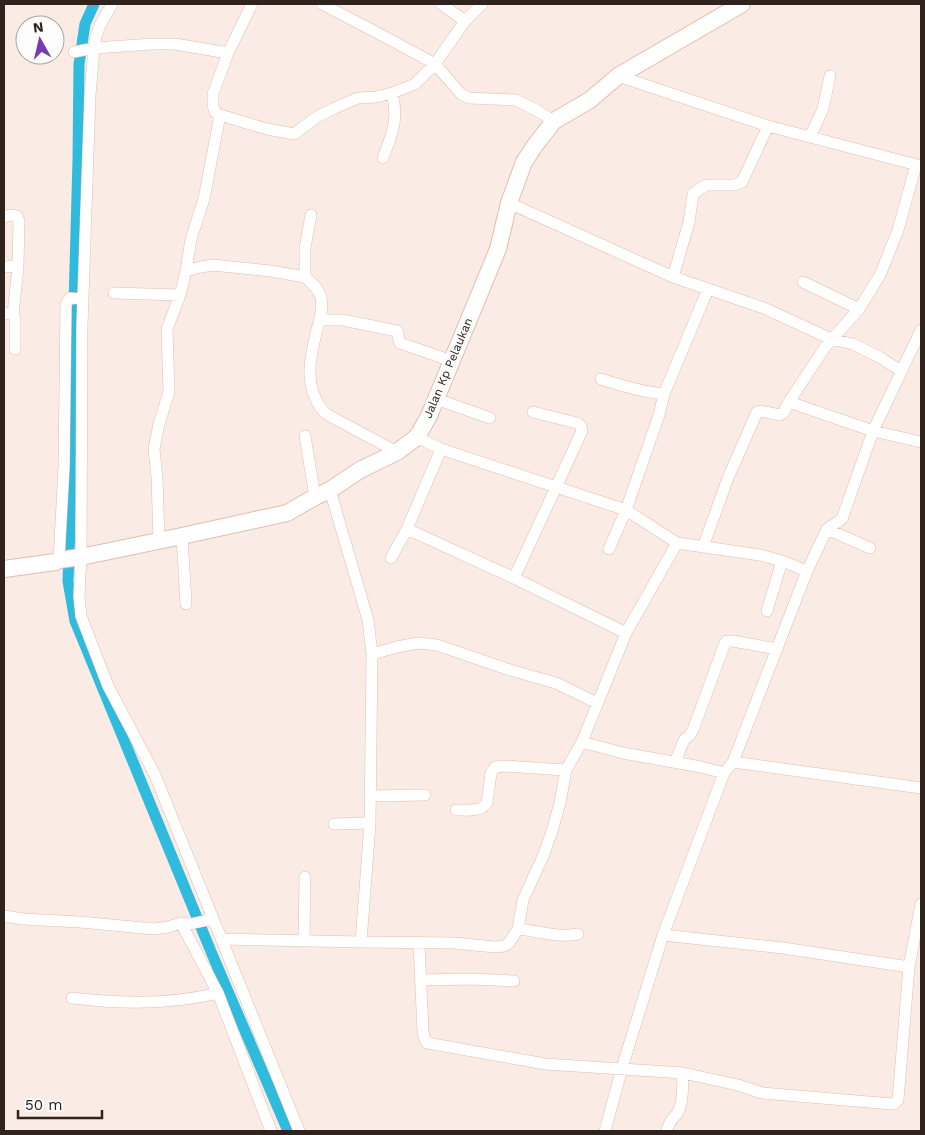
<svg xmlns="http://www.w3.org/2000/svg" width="925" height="1135" font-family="'Work Sans',sans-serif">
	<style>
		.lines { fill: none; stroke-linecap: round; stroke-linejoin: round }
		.canal { stroke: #2ebbdd; stroke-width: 11 }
		.street-casing { stroke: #e1beae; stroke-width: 12 }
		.secondary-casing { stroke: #e1beae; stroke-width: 18 }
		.street { stroke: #fff; stroke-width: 11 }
		.secondary { stroke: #fff; stroke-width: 16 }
		.labels { text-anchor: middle; stroke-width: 5; stroke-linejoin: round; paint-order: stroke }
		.street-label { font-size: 12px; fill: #30231d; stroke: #fcfcfc }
	</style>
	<rect width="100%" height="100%" fill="#faebe4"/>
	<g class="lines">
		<path class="canal" d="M 94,4 L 85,24 L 79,64 L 78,160 L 74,303 L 71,497 L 68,581 L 75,621 L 212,954 L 288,1131"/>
		<g class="street-casing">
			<path id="street" d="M 112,4 L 100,25 L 96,36 L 94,48 L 90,95 L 82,326 L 81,557 L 79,596 L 81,616 L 108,686 L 155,775 L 299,1131
				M 252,4 L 228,53 L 213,94 L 213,105 L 215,112 L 220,115 L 267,129 L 294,134 L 317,117 L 335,108 L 358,98 L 376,97 L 392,93 L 415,84 L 435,64 L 465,21 L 482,4
				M 322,4 L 389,39 L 435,64 L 461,94 L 469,98 L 516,100 L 536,110 L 554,121
				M 441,4 L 465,21
				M 74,52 L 94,48 L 153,44 L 175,44 L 228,53
				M 618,76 L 768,126 L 921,166
				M 810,137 L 823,109 L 830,76
				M 383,158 C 392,134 399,119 392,93
				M 509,203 L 673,277 L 764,308 L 831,339 L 853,344 L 881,358 L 901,371
				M 4,217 L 10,215 L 17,216 L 19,221 L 18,266 L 13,315
				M 4,267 L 18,266
				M 186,271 L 200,267 L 213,265 L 271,271 L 305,277 L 305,248 L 311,215
				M 305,277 C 312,283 319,289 321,298 C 323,307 320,320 317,329 C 312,351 305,375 315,397 C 318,405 321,410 328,415 L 397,452
				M 673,277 L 689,222 L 693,194 L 701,188 L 707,185 L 734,185 L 742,182 L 768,126
				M 803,282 L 859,309
				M 114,293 L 180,295
				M 4,313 L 13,315 L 15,318 L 15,349
				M 320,320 L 343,320 L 397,331 L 398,333 L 399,341 L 400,343 L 452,361
				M 601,379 C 622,386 642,392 664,394
				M 436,399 L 490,418
				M 789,402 L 873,431 L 921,442
				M 305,436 L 315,497
				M 417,437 L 441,449 L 626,510 L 677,543 L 760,555 L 782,561 L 807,571
				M 330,490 L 368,620 L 372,654 L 370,823 L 361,942
				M 407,529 L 514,578 L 626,633
				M 827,529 L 870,548
				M 182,536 L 186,604
				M 159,541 L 157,478 L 154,449 L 159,424 L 169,392 L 167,329 L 180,295 L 186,271 L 191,239 L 204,199 L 220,115
				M 677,543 L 626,633 L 582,742 L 623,753 L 701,767 L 724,773
				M 703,547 L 728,478 L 757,412 L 760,411 L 780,415 L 783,413 L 789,402 L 825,347 L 859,309 L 880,275 L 898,230 L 916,165
				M 609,549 L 626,510 L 659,415 L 664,394 L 708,289
				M 391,558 L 407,529 L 441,449
				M 59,560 L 64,467 L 66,304 L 70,298 L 83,299
				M 514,578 L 582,431 L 581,426 L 577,423 L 533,412
				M 767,611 L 782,561
				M 372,654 L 397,647 L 418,643 L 437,645 L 510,670 L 556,683 L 597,703
				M 675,762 L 684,740 L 689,736 L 693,730 L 725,643 L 727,641 L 733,641 L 777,649
				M 733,762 L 921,788
				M 566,770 L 560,803 L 552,831 L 544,854 L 523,900 L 518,929 C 539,931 557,938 578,934
				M 370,796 L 425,795
				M 456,810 C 466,810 481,812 487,803 L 491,773 L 495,767 L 503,766 L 566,770 L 582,742
				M 334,824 L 370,823
				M 4,916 L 23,919 L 80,922 L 154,929 L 168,927 L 181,923 L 190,924 L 213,919
				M 181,923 L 218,993 L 271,1131
				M 663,935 L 783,948 L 909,967 L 921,904
				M 222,939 L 361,942 L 454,943 L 495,947 L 504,946 L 509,943 L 518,929
				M 304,940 L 305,877
				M 419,943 L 423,1031 L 424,1037 L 427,1043 L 545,1064 L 683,1073 L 738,1085 L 762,1093 L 892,1104 L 895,1103 L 898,1100 L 909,967
				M 421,980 L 471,979 L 514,981
				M 72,998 C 121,1004 170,1005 218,993
				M 605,1131 L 622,1068 L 663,935 L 724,773 L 733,762 L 807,571 L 827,529 L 842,519 L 873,431 L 921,330
				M 667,1131 C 669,1119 675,1119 679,1110 C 684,1099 682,1085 683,1073"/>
		</g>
		<g class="secondary-casing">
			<path id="secondary" d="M 4,569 L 55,562 L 59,560 L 81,557 L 182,536 L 287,513 L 315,497 L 330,490 L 360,470 L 397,452 L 417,437 L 429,416 L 498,249 L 509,203 L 524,162 L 536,144 L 554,121 L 590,100 L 618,76 L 742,4"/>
		</g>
		<use href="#street" class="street"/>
		<use href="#secondary" class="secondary"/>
	</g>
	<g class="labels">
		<g class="street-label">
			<text transform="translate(448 368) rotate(-67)" y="4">Jalan Kp Pelaukan</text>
		</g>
	</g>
	<rect width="925" height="1135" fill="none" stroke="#30231d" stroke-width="10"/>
	<g transform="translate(40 40) rotate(352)"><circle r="24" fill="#fcfcfc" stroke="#aaa5a3"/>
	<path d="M0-4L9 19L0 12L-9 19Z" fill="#793aaf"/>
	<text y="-8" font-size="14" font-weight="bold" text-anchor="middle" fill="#30231d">N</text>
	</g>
	<path d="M18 1110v8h84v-8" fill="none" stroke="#30231d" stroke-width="2.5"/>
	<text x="25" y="1110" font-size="15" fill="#30231d" stroke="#fcfcfc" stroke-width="4" paint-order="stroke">50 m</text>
</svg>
